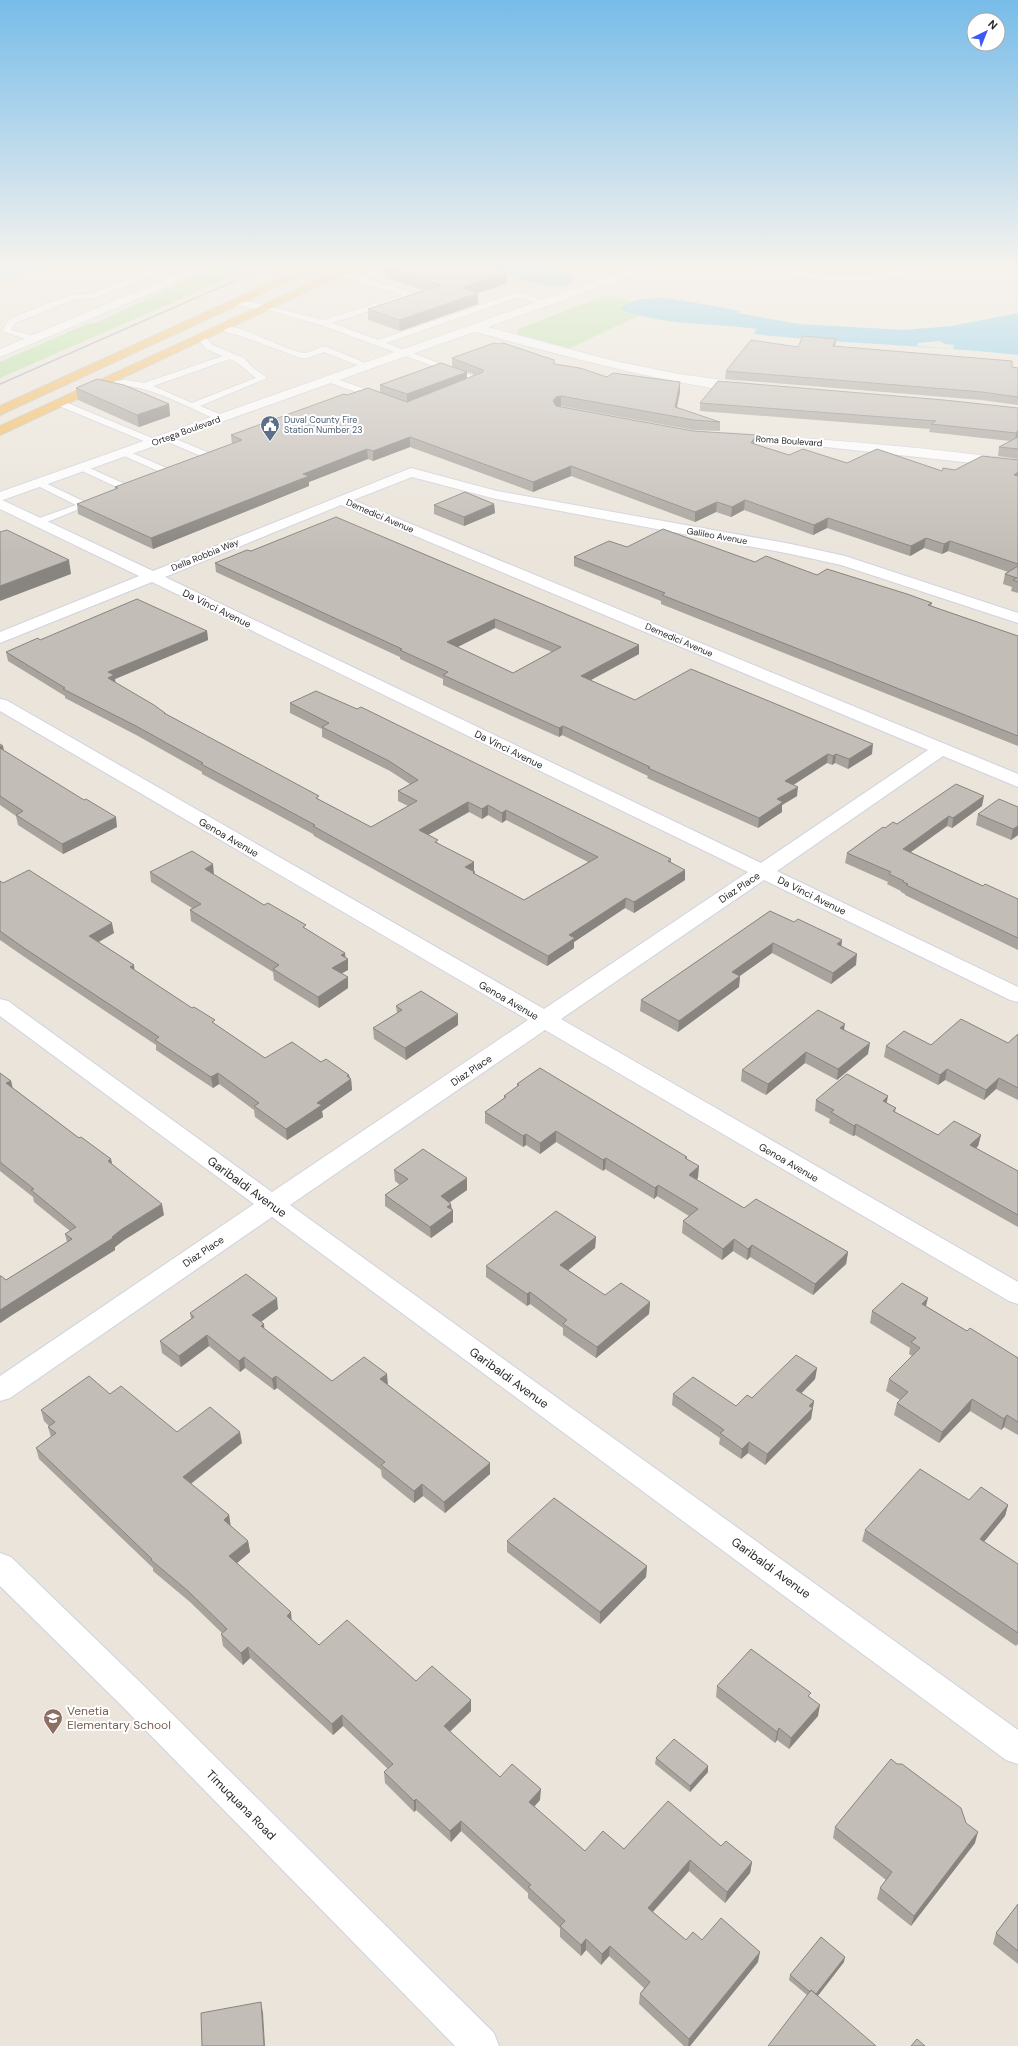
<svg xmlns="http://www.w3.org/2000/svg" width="1018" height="2046" font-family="'DM Sans',sans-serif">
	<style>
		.green { fill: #aee097 }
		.water { fill: #6ec7eb }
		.pier { fill: #eae4da }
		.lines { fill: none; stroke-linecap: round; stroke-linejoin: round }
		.service-casing { stroke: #cfd2e1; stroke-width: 2 }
		.minor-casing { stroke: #cfd2e1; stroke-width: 2 }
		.secondary-casing { stroke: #cfd2e1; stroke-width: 2 }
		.trunk-casing { stroke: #c3c3c3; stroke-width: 2 }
		.service { fill: #fff; fill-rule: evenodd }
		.minor { fill: #fff; fill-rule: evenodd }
		.secondary { fill: #fff; fill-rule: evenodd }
		.trunk { fill: #f2b85a; fill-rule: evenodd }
		.rail { stroke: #9da0b2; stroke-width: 1.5 }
		.wall { fill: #a8a39d; fill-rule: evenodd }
		.shaded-wall { fill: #888480 }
		.building { fill: #c3bdb7; stroke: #888480; fill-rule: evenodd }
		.labels { text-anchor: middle; stroke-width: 4; stroke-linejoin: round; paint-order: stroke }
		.far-service-label { font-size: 9px; fill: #4e5e75; stroke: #fff; text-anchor: start }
		.far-street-label { font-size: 9px; fill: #282828; stroke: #fff }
		.street-label { font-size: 10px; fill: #282828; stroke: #fff }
		.near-street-label { font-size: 12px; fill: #282828; stroke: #fff }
		.near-education-label { font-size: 12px; fill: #785e54; stroke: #fff; text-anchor: start }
	</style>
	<rect width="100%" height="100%" fill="#eae4da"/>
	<path class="green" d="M 213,268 L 251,268 L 0,378 L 0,362 L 87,324 L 98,322 Z
		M 607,295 L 631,301 L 625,304 L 627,313 L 638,316 L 566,350 L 517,335 L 518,329 Z"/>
	<path class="water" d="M 0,268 L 45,268 L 0,279 Z
		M 482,268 L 549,268 L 576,279 L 564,287 L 532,283 Z
		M 657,298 L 674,299 L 740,311 L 737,313 L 743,314 L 798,324 L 904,330 L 952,326 L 1018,313 L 1018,355 C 930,345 842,344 754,334 L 757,329 C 723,324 690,325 656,319 C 643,316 631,315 620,309 C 629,299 644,299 657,298 Z"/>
	<path class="pier" d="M 940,341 L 945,344 L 954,345 L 953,349 L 917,346 L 918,343 Z"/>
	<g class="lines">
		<g class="service-casing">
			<path id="service" d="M 154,268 L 165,268 L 96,298 L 74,299 L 15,323 L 11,330 L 38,337 L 38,341 L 32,341 L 2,331 L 9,319 L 70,295 L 92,294 Z
				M 381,268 L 392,268 L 368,279 L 414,293 L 414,297 L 332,323 L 378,340 L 518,292 L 549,303 L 545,305 L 518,297 L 386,343 L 483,380 L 468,387 L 464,384 L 471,380 L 321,325 L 262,308 L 266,306 L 324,320 L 403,295 L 335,274 L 339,272 L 360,277 Z
				M 219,326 C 237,322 283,350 303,353 C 311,354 319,345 327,347 L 372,366 L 371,368 L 365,368 L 324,352 L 307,358 L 301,358 L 241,336 L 219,330 Z
				M 199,336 L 205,336 L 212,345 L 244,358 L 252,367 L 267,378 L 200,406 L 224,416 L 224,420 L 218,420 C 189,408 159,390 128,386 C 119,385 102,393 95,386 L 99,383 L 125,380 L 144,383 L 223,356 L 206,349 L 198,338 ZM 230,359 C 240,363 247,371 256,378 L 192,403 L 153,386 Z
				M 331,377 L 382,395 L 383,397 L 382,399 L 376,399 L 328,382 L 328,378 Z
				M 60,400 L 157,440 L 159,442 L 157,444 L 151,444 L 57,405 L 57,401 Z
				M 166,435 L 212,454 L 214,456 L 212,458 L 206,458 L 163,440 L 163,436 Z
				M 125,450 L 171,470 L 173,472 L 168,475 L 165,474 L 122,455 L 120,453 Z
				M 83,465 L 127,485 L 129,487 L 127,489 L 121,489 L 80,470 L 78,468 Z
				M 39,480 L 87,503 L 89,505 L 42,524 L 34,524 L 33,522 L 34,520 L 76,505 L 36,485 L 36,481 Z"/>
		</g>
		<g class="minor-casing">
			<path id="minor" d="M 192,268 L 207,268 L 206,270 L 0,357 L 0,349 Z
				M 764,268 C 791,268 818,276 846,276 C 872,275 898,268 924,268 L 923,270 C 868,286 821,284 765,270 Z
				M 236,299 L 270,306 L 272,308 L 266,311 L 232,304 L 230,302 Z
				M 477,324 L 610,360 L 678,374 L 746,383 L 752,387 C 740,405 504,340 473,331 L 471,328 Z
				M 725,433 C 823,439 921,447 1018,460 L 1018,468 L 826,447 L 720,440 L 718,437 L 720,434 Z
				M 411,468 L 497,491 L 791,544 L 845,556 L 1018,613 L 1018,623 L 841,565 L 791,554 L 496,499 L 412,477 L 353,500 L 1018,774 L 1018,787 L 943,756 L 777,871 L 1018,987 L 1018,1002 L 1010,1000 L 764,880 L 561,1019 L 1018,1282 L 1018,1304 L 1009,1301 L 545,1030 L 290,1205 L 1018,1730 L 1018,1764 L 1006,1760 L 272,1217 L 10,1398 L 0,1401 L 0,1376 L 254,1204 L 0,1016 L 0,999 L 8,1001 L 272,1192 L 528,1020 L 0,711 L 0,699 L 6,700 L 544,1009 L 748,872 L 152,582 L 0,643 L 0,632 L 139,576 L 0,509 L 0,499 L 153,571 ZM 341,505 L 928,750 L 761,863 L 165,577 Z
				M 0,1553 L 11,1557 L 142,1684 L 494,2033 L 499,2046 L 455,2046 L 120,1704 L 0,1586 Z"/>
		</g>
		<g class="secondary-casing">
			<path id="secondary" d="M 632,268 L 648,268 L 647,270 L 0,501 L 0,492 Z"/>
		</g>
		<g class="trunk-casing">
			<path id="trunk" d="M 303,268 L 317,268 L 0,415 L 0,406 Z
				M 343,268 L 357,268 L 0,435 L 0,426 Z"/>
		</g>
		<use href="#service" class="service"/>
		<use href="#minor" class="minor"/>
		<use href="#secondary" class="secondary"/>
		<use href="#trunk" class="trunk"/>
		<path class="rail" d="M 0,384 L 264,268"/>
	</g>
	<path class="wall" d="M 385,268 L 493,268 L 507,283 L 478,293 L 478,304 L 400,331 L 368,320 L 368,309 L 424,290 L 385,278 Z
		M 835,346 L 1018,368 L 1018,405 L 981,400 L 725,379 L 726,371 L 798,347 Z
		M 452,358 L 554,360 L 554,364 L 607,377 L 680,392 L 677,407 L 720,422 L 720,431 L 693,430 L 561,406 L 557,406 L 693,431 L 756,435 L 755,444 L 789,455 L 847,463 L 942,471 L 955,470 L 1018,460 L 1018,593 L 1011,591 L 1012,587 L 1003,584 L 1005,574 L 1008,572 L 948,551 L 942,554 L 924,548 L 910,556 L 827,528 L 813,535 L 744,510 L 731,517 L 716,512 L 695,522 L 571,476 L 533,492 L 410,447 L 373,461 L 368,459 L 309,482 L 309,486 L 153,549 L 78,514 L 77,504 L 115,489 L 115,487 L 232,444 L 231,435 L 347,395 L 380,392 L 380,385 L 452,367 ZM 467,372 L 475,375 L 467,379 Z
		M 76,388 L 169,404 L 170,416 L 139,427 L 78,400 Z
		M 700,403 L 1018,408 L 1018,459 L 998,456 L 999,447 L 1010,441 L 929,432 L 930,429 L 700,411 Z
		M 494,504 L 495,513 L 464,526 L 434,514 L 434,505 Z
		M 627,547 L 755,562 L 817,575 L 932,603 L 931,606 L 1018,636 L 1018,746 L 661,604 L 661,601 L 574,566 L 574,557 Z
		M 251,551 L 639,654 L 590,680 L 635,700 L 872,754 L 848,769 L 835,763 L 832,765 L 827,763 L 793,785 L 797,796 L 782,805 L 782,812 L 758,828 L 647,778 L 648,776 L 562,735 L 559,737 L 443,685 L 443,679 L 400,659 L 400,657 L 216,572 L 215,563 ZM 495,628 L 552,652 L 513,673 L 457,647 Z
		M 207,631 L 208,640 L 115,679 L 115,683 L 165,713 L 166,714 L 320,800 L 371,827 L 408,806 L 398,801 L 398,791 L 410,784 L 390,771 L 322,737 L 322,729 L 290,713 L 290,703 L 671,859 L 671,862 L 685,880 L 634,913 L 625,908 L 574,942 L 574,948 L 547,966 L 314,836 L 313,834 L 202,774 L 202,772 L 138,736 L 65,698 L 65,696 L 8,661 L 6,652 L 40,640 ZM 469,812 L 482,819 L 488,815 L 502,823 L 506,820 L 588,862 L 524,900 L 475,874 L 474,872 L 428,835 Z
		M 0,744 L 4,751 L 117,827 L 63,854 L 18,825 L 16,816 L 0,805 Z
		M 982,806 L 952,828 L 947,826 L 911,852 L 983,886 L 1018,899 L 1018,950 L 905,895 L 905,894 L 901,892 L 901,891 L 887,884 L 888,882 L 845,863 L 847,853 L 885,828 L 897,824 Z
		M 1018,807 L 1018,835 L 1011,840 L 976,825 L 978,814 Z
		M 150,872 L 214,875 L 264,905 L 306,929 L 348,959 L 348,970 L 342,973 L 348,988 L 319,1008 L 274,980 L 273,972 L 191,921 L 190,910 L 192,908 L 151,882 Z
		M 0,881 L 3,883 L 114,933 L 99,942 L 134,965 L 134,970 L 265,1058 L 321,1062 L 349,1075 L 350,1078 L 351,1079 L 352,1090 L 322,1111 L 323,1117 L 287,1140 L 255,1117 L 254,1110 L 219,1084 L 213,1088 L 187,1071 L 156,1050 L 156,1045 L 26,958 L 0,940 Z
		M 770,911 L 842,947 L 856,965 L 831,984 L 772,953 L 740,976 L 739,987 L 678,1032 L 640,1011 L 641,1000 Z
		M 396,1006 L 458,1025 L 406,1060 L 374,1039 L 373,1028 L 397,1013 Z
		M 844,1029 L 868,1054 L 837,1080 L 805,1063 L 766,1095 L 741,1081 L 742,1070 Z
		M 1018,1034 L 1018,1100 L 996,1089 L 984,1100 L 945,1080 L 938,1085 L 884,1057 L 886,1046 L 1008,1043 Z
		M 0,1073 L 11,1081 L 13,1088 L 79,1138 L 111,1159 L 112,1164 L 164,1215 L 124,1240 L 115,1247 L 115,1250 L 12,1315 L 0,1323 L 0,1276 L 6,1280 L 67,1242 L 65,1234 L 70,1231 L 34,1202 L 33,1197 L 0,1171 Z
		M 517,1084 L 687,1157 L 687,1159 L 698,1178 L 696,1179 L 744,1208 L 848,1252 L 846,1264 L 813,1295 L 750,1257 L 747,1260 L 733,1251 L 722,1260 L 682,1233 L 683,1221 L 689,1216 L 657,1196 L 654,1199 L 605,1169 L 603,1171 L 556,1142 L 540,1154 L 526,1145 L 523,1147 L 485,1123 L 485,1112 L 504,1098 L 504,1096 L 517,1087 Z
		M 816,1100 L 887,1103 L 896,1108 L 895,1112 L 938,1135 L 981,1135 L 978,1146 L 976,1148 L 1018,1171 L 1018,1227 L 855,1135 L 853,1136 L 829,1123 L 830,1119 L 815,1111 Z
		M 394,1170 L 467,1178 L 467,1190 L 449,1202 L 452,1210 L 453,1222 L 431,1238 L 385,1206 L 385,1195 L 400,1185 L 395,1181 Z
		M 596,1237 L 595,1248 L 568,1270 L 605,1295 L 650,1302 L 649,1314 L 596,1358 L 563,1335 L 563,1328 L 530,1304 L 527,1306 L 486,1277 L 486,1266 Z
		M 926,1306 L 967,1331 L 1018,1358 L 1018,1435 L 1004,1427 L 1001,1430 L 970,1411 L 939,1443 L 894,1415 L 897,1403 L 900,1400 L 886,1391 L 889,1379 L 912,1356 L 909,1354 L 910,1348 L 870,1323 L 872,1311 Z
		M 278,1309 L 261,1322 L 264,1324 L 264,1329 L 332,1381 L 388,1385 L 490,1474 L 445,1513 L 423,1496 L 414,1503 L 382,1477 L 381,1470 L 277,1388 L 274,1390 L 245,1368 L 240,1372 L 209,1346 L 181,1367 L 162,1353 L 160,1341 L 191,1319 L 190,1313 Z
		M 817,1368 L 815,1379 L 801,1393 L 814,1401 L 811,1419 L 765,1465 L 748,1453 L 741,1459 L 719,1444 L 720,1438 L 672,1405 L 673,1394 L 736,1406 Z
		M 110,1394 L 177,1432 L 242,1443 L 191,1484 L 229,1515 L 230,1526 L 248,1541 L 250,1552 L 237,1563 L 292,1620 L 319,1645 L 416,1681 L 471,1700 L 471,1711 L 450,1732 L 500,1777 L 540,1800 L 534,1807 L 585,1851 L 624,1849 L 721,1846 L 752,1862 L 750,1873 L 725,1903 L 689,1871 L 653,1912 L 686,1940 L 702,1940 L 758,1962 L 690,2046 L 684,2046 L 639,2004 L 640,1994 L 644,1988 L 609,1956 L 601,1965 L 586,1950 L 581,1956 L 560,1937 L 560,1928 L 528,1898 L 528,1893 L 461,1831 L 451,1842 L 416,1810 L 414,1812 L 385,1783 L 384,1772 L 388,1769 L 343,1726 L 333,1735 L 250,1658 L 243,1665 L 223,1646 L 221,1634 L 222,1633 L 190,1602 L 153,1571 L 153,1568 L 39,1459 L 36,1448 L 51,1437 L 48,1427 L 49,1426 L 44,1421 L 41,1410 Z
		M 969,1500 L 1008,1505 L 1005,1516 L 984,1542 L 1018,1564 L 1018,1644 L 1016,1646 L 862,1541 L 865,1530 Z
		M 507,1541 L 647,1566 L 646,1577 L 600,1624 L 507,1552 Z
		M 717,1686 L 810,1697 L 818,1716 L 789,1749 L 777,1740 L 775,1743 L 716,1697 Z
		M 656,1758 L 708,1772 L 690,1792 L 655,1764 Z
		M 966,1823 L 975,1843 L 911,1926 L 877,1899 L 880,1888 L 886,1880 L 833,1838 L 835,1827 Z
		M 1018,1904 L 1018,1964 L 993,1944 L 996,1933 Z
		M 844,1962 L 818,1995 L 807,1995 L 789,1980 L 790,1975 Z"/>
	<path class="shaded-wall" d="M 507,272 L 507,283 L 461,299 L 461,288 Z
		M 478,293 L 478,304 L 400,331 L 399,320 Z
		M 836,339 L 835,347 L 833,346 Z
		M 467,372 L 467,380 L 407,402 L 407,394 Z
		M 680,382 L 680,392 L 675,416 L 675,407 Z
		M 561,396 L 561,406 L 556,407 L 553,401 L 556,397 Z
		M 169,404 L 170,416 L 139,427 L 137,415 Z
		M 1018,430 L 1018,436 L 1015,441 L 1016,433 Z
		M 756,435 L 755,444 L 751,443 Z
		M 410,437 L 410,447 L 373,461 L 373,451 Z
		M 367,449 L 368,459 L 309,482 L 309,486 L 153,549 L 151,538 L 303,474 Z
		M 571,466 L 571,476 L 533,492 L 533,482 Z
		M 1018,472 L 1018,481 L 1014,475 Z
		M 745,500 L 744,510 L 731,517 L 732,507 Z
		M 717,502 L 716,512 L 695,522 L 695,512 Z
		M 494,504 L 495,513 L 464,526 L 464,517 Z
		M 828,518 L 827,528 L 813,535 L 814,525 Z
		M 926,538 L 924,548 L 910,556 L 911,546 Z
		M 950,541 L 948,551 L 942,554 L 944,544 Z
		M 69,560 L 71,574 L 0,601 L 0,586 Z
		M 495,619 L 495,628 L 448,652 L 447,642 Z
		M 207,631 L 208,640 L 115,679 L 116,685 L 108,678 L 108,672 Z
		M 639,645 L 639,654 L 580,686 L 581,676 Z
		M 563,726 L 562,735 L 559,737 L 559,728 Z
		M 873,744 L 872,754 L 848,769 L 849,759 Z
		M 3,746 L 5,756 L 0,752 L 0,747 Z
		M 828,754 L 827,763 L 784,791 L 785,781 Z
		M 836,754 L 835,763 L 832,765 L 833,756 Z
		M 798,787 L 797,796 L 782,805 L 782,812 L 758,828 L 759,818 L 777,799 Z
		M 984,796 L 982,806 L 952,828 L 953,818 Z
		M 468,802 L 469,812 L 419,840 L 419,830 Z
		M 488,805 L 488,815 L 482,819 L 482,809 Z
		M 506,810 L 506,820 L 502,823 L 502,813 Z
		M 949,816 L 947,826 L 901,859 L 903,849 Z
		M 116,817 L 117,827 L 63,854 L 62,844 Z
		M 1018,826 L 1018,835 L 1011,840 L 1013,829 Z
		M 474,862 L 474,872 L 465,867 Z
		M 213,864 L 214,875 L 205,869 Z
		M 685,870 L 685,880 L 634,913 L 634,902 Z
		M 626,898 L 625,908 L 574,942 L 574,948 L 547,966 L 548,956 L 569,935 Z
		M 112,923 L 114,933 L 91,946 L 89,936 Z
		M 842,940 L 841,951 L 837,944 Z
		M 773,943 L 772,953 L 731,982 L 732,972 Z
		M 345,953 L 346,960 L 348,959 L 348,970 L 333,978 L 332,968 L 341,955 Z
		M 857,954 L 856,965 L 831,984 L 833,973 Z
		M 134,965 L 135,976 L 130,967 Z
		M 740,976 L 739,987 L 678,1032 L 679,1021 Z
		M 348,977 L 348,988 L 319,1008 L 318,997 Z
		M 458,1014 L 458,1025 L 406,1060 L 405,1048 Z
		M 845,1024 L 843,1035 L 840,1028 Z
		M 870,1043 L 868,1054 L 837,1080 L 838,1069 Z
		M 806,1052 L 805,1063 L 766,1095 L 768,1084 Z
		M 947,1069 L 945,1080 L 938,1085 L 940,1075 Z
		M 218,1073 L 219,1084 L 213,1088 L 211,1077 Z
		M 349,1075 L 350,1080 L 351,1079 L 352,1090 L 322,1111 L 323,1117 L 287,1140 L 286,1129 Z
		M 999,1078 L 996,1089 L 984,1100 L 986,1090 Z
		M 11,1081 L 13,1092 L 6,1083 Z
		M 888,1096 L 886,1107 L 883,1101 Z
		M 856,1124 L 855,1135 L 853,1136 L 854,1126 Z
		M 556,1131 L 556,1142 L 540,1154 L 540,1143 Z
		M 526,1134 L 526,1145 L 523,1147 L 523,1136 Z
		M 981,1135 L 978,1146 L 968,1156 L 970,1145 Z
		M 606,1158 L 605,1169 L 603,1171 L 603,1160 Z
		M 111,1159 L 113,1170 L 108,1161 Z
		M 699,1166 L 698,1178 L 688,1186 L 689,1175 Z
		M 467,1178 L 467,1190 L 442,1208 L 441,1196 Z
		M 658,1185 L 657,1196 L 654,1199 L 655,1188 Z
		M 162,1204 L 164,1215 L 124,1240 L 115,1247 L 115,1250 L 12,1315 L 0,1323 L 0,1310 L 112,1237 L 122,1229 Z
		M 451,1204 L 452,1211 L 453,1210 L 453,1222 L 431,1238 L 430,1227 L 447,1207 Z
		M 596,1237 L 595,1248 L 560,1277 L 560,1265 Z
		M 734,1239 L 733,1251 L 722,1260 L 723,1249 Z
		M 752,1245 L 750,1257 L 747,1260 L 748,1249 Z
		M 848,1252 L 846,1264 L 813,1295 L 815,1284 Z
		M 530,1292 L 530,1304 L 527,1306 L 527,1294 Z
		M 277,1298 L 278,1309 L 254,1327 L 252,1315 Z
		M 928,1298 L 925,1310 L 922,1304 Z
		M 650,1302 L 649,1314 L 596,1358 L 597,1347 Z
		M 264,1324 L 265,1336 L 261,1326 Z
		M 207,1335 L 209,1346 L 181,1367 L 179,1356 Z
		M 244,1357 L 245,1368 L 240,1372 L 239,1361 Z
		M 817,1368 L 815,1379 L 794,1401 L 796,1390 Z
		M 387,1374 L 388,1385 L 380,1379 Z
		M 276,1376 L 277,1388 L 274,1390 L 272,1379 Z
		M 972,1399 L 970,1411 L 939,1443 L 942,1432 Z
		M 814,1401 L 811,1419 L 765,1465 L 767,1454 Z
		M 1007,1415 L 1004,1427 L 1001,1430 L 1004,1419 Z
		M 240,1432 L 242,1443 L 185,1488 L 183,1477 Z
		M 749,1442 L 748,1453 L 741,1459 L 742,1449 Z
		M 490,1463 L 490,1474 L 445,1513 L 444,1502 Z
		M 422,1484 L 423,1496 L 414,1503 L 414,1491 Z
		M 1008,1505 L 1005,1516 L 977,1550 L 980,1539 Z
		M 229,1515 L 231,1527 L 224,1520 Z
		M 248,1541 L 250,1552 L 231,1568 L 229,1556 Z
		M 647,1566 L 646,1577 L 600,1624 L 600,1612 Z
		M 291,1612 L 292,1624 L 287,1616 Z
		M 248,1647 L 250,1658 L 243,1665 L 241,1653 Z
		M 471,1700 L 471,1711 L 444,1737 L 444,1726 Z
		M 820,1705 L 818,1716 L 789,1749 L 791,1738 Z
		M 342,1715 L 343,1726 L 333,1735 L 332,1724 Z
		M 779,1728 L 777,1740 L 775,1743 L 777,1732 Z
		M 708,1766 L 708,1772 L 690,1792 L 690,1786 Z
		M 541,1789 L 540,1800 L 528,1813 L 529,1802 Z
		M 416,1799 L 416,1810 L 414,1812 L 414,1801 Z
		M 461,1821 L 461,1831 L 451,1842 L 450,1831 Z
		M 978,1832 L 975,1843 L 911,1926 L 914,1916 Z
		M 690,1860 L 689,1871 L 647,1918 L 648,1908 Z
		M 752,1862 L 750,1873 L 725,1903 L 727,1892 Z
		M 586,1939 L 586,1950 L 581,1956 L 581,1945 Z
		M 610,1946 L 609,1956 L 601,1965 L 602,1954 Z
		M 760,1952 L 758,1962 L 690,2046 L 688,2046 L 689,2039 Z
		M 845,1957 L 844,1962 L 814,2001 L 815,1995 Z
		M 261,2002 L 263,2013 L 265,2046 L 264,2046 Z"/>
	<path class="building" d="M 387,268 L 493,268 L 507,272 L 461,288 L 478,293 L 399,320 L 368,309 L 441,285 Z
		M 803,336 L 836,339 L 833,346 L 1012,361 L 1012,367 L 1018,368 L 1018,397 L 982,392 L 726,371 L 751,340 L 798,347 Z
		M 494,343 L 499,344 L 503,343 L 554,360 L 554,364 L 580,368 L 607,377 L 613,373 L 680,382 L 675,407 L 720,422 L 694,420 L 561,396 L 556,397 L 553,401 L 556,406 L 693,431 L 756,435 L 751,443 L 789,455 L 803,449 L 847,463 L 877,449 L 942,471 L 943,468 L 955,470 L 982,456 L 1018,460 L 1018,472 L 1014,475 L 1018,476 L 1018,564 L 950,541 L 944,544 L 926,538 L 911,546 L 828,518 L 814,525 L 745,500 L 732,507 L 717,502 L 695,512 L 571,466 L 533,482 L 410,437 L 373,451 L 367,449 L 303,474 L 309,476 L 151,538 L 77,504 L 118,488 L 115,487 L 242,440 L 231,435 L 344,394 L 347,395 L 368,388 L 407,402 L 483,372 L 483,370 L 452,358 Z
		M 441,363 L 467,372 L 407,394 L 380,385 Z
		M 97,379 L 124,385 L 169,404 L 137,415 L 76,388 Z
		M 718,381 L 944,400 L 1018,408 L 1018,430 L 1016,433 L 931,424 L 936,421 L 700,403 Z
		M 1018,437 L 1018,449 L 999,447 Z
		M 465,492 L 494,504 L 464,517 L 434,505 Z
		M 336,517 L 639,645 L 581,676 L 635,700 L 691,669 L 873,744 L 849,759 L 836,754 L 833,756 L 828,754 L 785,781 L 798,787 L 777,799 L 783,802 L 759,818 L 648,768 L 650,767 L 563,726 L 559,728 L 443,675 L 448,672 L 400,650 L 402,649 L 215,563 L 247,550 L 251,551 ZM 495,619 L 561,647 L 513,673 L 447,642 Z
		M 663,529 L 755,562 L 766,556 L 817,575 L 827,569 L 907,594 L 932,603 L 928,605 L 1018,636 L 1018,736 L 662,595 L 665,593 L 574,557 L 609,541 L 627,547 Z
		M 7,530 L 69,560 L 0,586 L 0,532 Z
		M 1018,566 L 1018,582 L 1013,580 L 1017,578 L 1005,574 Z
		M 137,599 L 207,631 L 108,672 L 114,675 L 108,678 L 154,705 L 165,713 L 164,713 L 319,796 L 316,798 L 371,827 L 417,801 L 398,791 L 418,780 L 389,761 L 322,727 L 329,723 L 290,703 L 316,691 L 357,709 L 361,707 L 671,859 L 668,861 L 685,870 L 634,902 L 626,898 L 569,935 L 575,938 L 548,956 L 313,826 L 315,825 L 201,764 L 203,763 L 136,726 L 63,689 L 65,688 L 6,652 L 38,638 L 40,640 ZM 468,802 L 482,809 L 488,805 L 502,813 L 506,810 L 598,857 L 524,900 L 473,873 L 475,872 L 465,867 L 474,862 L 435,842 L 438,840 L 419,830 Z
		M 0,744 L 3,746 L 0,747 Z
		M 0,748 L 84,800 L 86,799 L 116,817 L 62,844 L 16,815 L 23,811 L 0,796 Z
		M 956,784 L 984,796 L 953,818 L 949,816 L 903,849 L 983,886 L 985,884 L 1018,899 L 1018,938 L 906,885 L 908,884 L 903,882 L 904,881 L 889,874 L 891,872 L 847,853 L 883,827 L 885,828 L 893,822 L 897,824 Z
		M 999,799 L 1018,807 L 1018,826 L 1013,829 L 978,814 Z
		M 192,851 L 213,864 L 205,869 L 264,905 L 268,903 L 306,925 L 303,927 L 345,953 L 341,955 L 348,959 L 332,968 L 348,977 L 318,997 L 273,969 L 279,965 L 190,910 L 201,904 L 150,872 Z
		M 29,870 L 112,923 L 89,936 L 134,965 L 130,967 L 192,1008 L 194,1007 L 215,1020 L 212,1022 L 265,1058 L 292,1042 L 321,1062 L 326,1059 L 349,1075 L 347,1076 L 351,1079 L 317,1103 L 322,1105 L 286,1129 L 254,1106 L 259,1103 L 218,1073 L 211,1077 L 185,1060 L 155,1040 L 159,1037 L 24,948 L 0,931 L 0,881 L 3,883 Z
		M 770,911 L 794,922 L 798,919 L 842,940 L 837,944 L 857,954 L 833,973 L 773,943 L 732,972 L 740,976 L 679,1021 L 641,1000 Z
		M 421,991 L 458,1014 L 405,1048 L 373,1028 L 402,1010 L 396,1006 Z
		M 818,1010 L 845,1024 L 840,1028 L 870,1043 L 838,1069 L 806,1052 L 768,1084 L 742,1070 Z
		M 961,1019 L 1008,1043 L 1018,1034 L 1018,1088 L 999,1078 L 986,1090 L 947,1069 L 940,1075 L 886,1046 L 904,1031 L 931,1045 Z
		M 540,1068 L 687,1157 L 685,1158 L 699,1166 L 689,1175 L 744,1208 L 756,1199 L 848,1252 L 815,1284 L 752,1245 L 748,1249 L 734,1239 L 723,1249 L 683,1221 L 698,1209 L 658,1185 L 655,1188 L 606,1158 L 603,1160 L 556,1131 L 540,1143 L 526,1134 L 523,1136 L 485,1112 L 506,1097 L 504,1096 L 519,1085 L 517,1084 Z
		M 0,1073 L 11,1081 L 6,1083 L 79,1138 L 81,1137 L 111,1159 L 108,1161 L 162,1204 L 122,1229 L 112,1237 L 113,1238 L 0,1310 L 0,1276 L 1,1276 L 6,1280 L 72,1239 L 65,1234 L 76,1227 L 31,1190 L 34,1189 L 0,1162 Z
		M 847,1074 L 888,1096 L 883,1101 L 896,1108 L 893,1111 L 938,1135 L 954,1121 L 981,1135 L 970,1145 L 1018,1171 L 1018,1215 L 856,1124 L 854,1126 L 831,1112 L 834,1110 L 816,1100 Z
		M 423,1149 L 467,1178 L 441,1196 L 451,1204 L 447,1207 L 453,1210 L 430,1227 L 385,1195 L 408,1179 L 394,1170 Z
		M 556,1211 L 596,1237 L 560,1265 L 605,1295 L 621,1283 L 650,1302 L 597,1347 L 563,1324 L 567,1320 L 530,1292 L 527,1294 L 486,1266 Z
		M 246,1274 L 277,1298 L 252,1315 L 264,1324 L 261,1326 L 332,1381 L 364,1357 L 387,1374 L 380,1379 L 490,1463 L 444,1502 L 422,1484 L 414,1491 L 381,1465 L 385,1462 L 276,1376 L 272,1379 L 244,1357 L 239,1361 L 207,1335 L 179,1356 L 160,1341 L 194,1317 L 190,1313 Z
		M 902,1283 L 928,1298 L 922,1304 L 967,1331 L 970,1328 L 1018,1358 L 1018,1422 L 1007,1415 L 1004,1419 L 972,1399 L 942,1432 L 897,1403 L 908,1392 L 889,1379 L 920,1348 L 911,1342 L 916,1338 L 872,1311 Z
		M 796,1355 L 817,1368 L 796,1390 L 814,1401 L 809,1406 L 813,1408 L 767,1454 L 749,1442 L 742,1449 L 720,1433 L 724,1430 L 673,1394 L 693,1377 L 736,1406 L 747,1395 L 752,1398 Z
		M 89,1376 L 110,1394 L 121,1386 L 177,1432 L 210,1407 L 240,1432 L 183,1477 L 229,1515 L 224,1520 L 248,1541 L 229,1556 L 291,1612 L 287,1616 L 319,1645 L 347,1620 L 416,1681 L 432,1666 L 471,1700 L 444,1726 L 500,1777 L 512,1764 L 541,1789 L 529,1802 L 585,1851 L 603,1831 L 624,1849 L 668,1801 L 721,1846 L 726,1841 L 752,1862 L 727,1892 L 690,1860 L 648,1908 L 686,1940 L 693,1932 L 702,1940 L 721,1918 L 760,1952 L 689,2039 L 640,1994 L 650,1982 L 610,1946 L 602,1954 L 586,1939 L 581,1945 L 560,1926 L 565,1921 L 528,1887 L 531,1885 L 461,1821 L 450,1831 L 416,1799 L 414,1801 L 384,1772 L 393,1764 L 342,1715 L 332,1724 L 248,1647 L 241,1653 L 221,1634 L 227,1629 L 188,1591 L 151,1560 L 152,1559 L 36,1448 L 56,1433 L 48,1427 L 55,1422 L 41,1410 Z
		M 920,1469 L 969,1500 L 981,1487 L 1008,1505 L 980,1539 L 1018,1564 L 1018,1633 L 865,1530 Z
		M 554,1498 L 647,1566 L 600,1612 L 507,1541 Z
		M 751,1649 L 811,1693 L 808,1696 L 820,1705 L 791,1738 L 779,1728 L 777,1732 L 717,1686 Z
		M 674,1739 L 708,1766 L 690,1786 L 656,1758 Z
		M 891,1759 L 897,1764 L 902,1764 L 961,1808 L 966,1823 L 978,1832 L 914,1916 L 880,1888 L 892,1872 L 835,1827 Z
		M 1018,1904 L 1018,1951 L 996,1933 Z
		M 821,1937 L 845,1957 L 816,1994 L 811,1990 L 810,1992 L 790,1975 Z
		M 811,1990 L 876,2046 L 768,2046 Z
		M 261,2002 L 264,2046 L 202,2046 L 201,2013 Z
		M 917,2039 L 925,2046 L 911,2046 Z"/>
	<linearGradient id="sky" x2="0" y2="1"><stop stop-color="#77bce9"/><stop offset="0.48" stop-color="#f6f3ee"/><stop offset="1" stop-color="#f6f3ee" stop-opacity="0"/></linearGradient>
	<rect width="1018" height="554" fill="url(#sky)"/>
	<defs>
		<g id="civic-pin" transform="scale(1)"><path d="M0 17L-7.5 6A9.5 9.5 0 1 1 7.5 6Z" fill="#5c6f8a" stroke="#fff"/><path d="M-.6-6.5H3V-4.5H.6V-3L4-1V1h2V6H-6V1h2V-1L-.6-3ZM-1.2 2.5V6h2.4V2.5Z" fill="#fff"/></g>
		<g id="school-pin" transform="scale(1)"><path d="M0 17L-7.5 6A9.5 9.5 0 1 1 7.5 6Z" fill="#8d6e63" stroke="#fff"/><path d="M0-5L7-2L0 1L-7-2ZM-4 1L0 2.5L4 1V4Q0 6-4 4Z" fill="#fff"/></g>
	</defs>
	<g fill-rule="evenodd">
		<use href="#civic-pin" x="270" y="425"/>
		<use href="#school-pin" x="53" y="1718"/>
	</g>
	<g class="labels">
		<g class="far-service-label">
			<text x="284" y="423">Duval County Fire<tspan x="284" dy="10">Station Number 23</tspan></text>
		</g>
		<g class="far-street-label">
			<text transform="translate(186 431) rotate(-20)" y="3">Ortega Boulevard</text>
			<text transform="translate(789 441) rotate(4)" y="3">Roma Boulevard</text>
			<text transform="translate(380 516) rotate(23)" y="3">Demedici Avenue</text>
			<text transform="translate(717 536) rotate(10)" y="3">Galileo Avenue</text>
			<text transform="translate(205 555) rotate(-22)" y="3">Della Robbia Way</text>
			<text transform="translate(679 640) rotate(23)" y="3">Demedici Avenue</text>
		</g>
		<g class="street-label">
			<text transform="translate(217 608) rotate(26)" y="4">Da Vinci Avenue</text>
			<text transform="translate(509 749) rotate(26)" y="4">Da Vinci Avenue</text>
			<text transform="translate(229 837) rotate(30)" y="4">Genoa Avenue</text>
			<text transform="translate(739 887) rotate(-34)" y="4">Diaz Place</text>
			<text transform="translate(812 895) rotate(26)" y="4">Da Vinci Avenue</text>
			<text transform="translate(509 1000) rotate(30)" y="4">Genoa Avenue</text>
			<text transform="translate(471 1070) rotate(-34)" y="4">Diaz Place</text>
			<text transform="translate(789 1162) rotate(30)" y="4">Genoa Avenue</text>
			<text transform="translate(203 1251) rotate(-34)" y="4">Diaz Place</text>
		</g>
		<g class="near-street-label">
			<text transform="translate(247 1187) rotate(36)" y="4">Garibaldi Avenue</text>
			<text transform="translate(509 1378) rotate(36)" y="4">Garibaldi Avenue</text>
			<text transform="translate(771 1568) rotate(36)" y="4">Garibaldi Avenue</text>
			<text transform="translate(241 1805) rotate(45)" y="4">Timuquana Road</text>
		</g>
		<g class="near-education-label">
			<text x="67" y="1715">Venetia<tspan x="67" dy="14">Elementary School</tspan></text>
		</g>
	</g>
	<g transform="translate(986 32) rotate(43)"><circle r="19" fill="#ffffff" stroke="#a9a9a9"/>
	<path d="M0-3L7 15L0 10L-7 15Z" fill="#3d5af5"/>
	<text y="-6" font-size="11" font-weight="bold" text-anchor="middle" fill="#282828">N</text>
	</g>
</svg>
